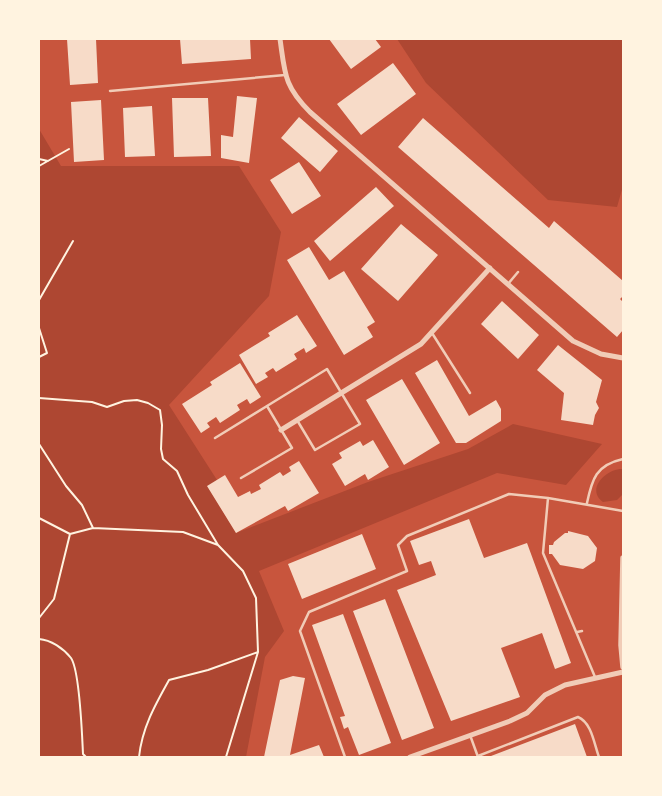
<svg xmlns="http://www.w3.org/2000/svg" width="662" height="796" font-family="'Fira Sans Condensed',sans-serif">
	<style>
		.green { fill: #ae4732 }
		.building { fill: #f7dbc8 }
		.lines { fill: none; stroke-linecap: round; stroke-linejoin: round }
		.path { stroke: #fff3e0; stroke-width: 2 }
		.service { stroke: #f1ccb7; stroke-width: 2.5 }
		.minor { stroke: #f1ccb7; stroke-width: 5 }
		.tertiary { stroke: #f1ccb7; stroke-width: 5.5 }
	</style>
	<rect width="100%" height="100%" fill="#c8553d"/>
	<path class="green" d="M 397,39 L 623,39 L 623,186 L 617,207 L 548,200 L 426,83 Z
		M 39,129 L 61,166 L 239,166 L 281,232 L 269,296 L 169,405 L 217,480 L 208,487 L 236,533 L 368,482 L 468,449 L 513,424 L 602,444 L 566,485 L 497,473 L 259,571 L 284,631 L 265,657 L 246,757 L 39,757 Z
		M 623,469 L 622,495 L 617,500 L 603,502 C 585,489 607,468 623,469 Z"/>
	<path class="building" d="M 67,39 L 96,39 L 98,83 L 70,85 Z
		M 180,39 L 250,39 L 251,59 L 182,64 Z
		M 329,39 L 375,39 L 381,47 L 351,69 Z
		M 393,63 L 416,94 L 361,135 L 337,104 Z
		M 237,96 L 257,98 L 249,163 L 221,158 L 221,135 L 233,137 Z
		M 172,98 L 208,98 L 211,156 L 174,157 Z
		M 101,100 L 104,160 L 74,162 L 71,102 Z
		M 152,106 L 155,156 L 125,157 L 123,108 Z
		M 299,117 L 338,151 L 320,172 L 281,138 Z
		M 423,118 L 549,228 L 554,221 L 623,281 L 623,296 L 620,299 L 623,302 L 623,330 L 617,337 L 398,147 Z
		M 299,162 L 321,196 L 292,214 L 270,180 Z
		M 376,187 L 394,206 L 330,261 L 314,241 Z
		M 401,224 L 438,255 L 398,301 L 361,269 Z
		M 309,247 L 329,280 L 344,271 L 375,322 L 367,327 L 373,337 L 344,355 L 287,260 Z
		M 502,301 L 539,335 L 518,359 L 481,324 Z
		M 297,315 L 317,346 L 306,353 L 304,348 L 294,354 L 297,359 L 276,372 L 273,368 L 265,373 L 268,377 L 256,384 L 239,355 L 270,336 L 268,333 Z
		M 558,345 L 602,380 L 596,402 L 599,408 L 595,415 L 593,425 L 561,420 L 564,393 L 537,370 Z
		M 437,360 L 469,416 L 496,400 L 501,409 L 501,421 L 466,443 L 456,443 L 415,373 Z
		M 240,363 L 261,397 L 250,404 L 247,399 L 237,405 L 240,410 L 220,423 L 216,417 L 207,423 L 210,427 L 201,433 L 182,404 L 212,385 L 210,382 Z
		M 402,379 L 440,443 L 404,465 L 366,400 Z
		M 373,440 L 389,467 L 368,480 L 365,474 L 345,486 L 332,464 L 342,458 L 339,453 L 360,441 L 363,446 Z
		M 299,461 L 319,493 L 288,511 L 285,506 L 236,533 L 207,486 L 225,475 L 238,497 L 250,491 L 251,494 L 261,489 L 259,485 L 280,472 L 283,476 L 291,471 L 289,467 Z
		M 469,519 L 484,558 L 527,543 L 571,663 L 555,669 L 542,633 L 501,648 L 520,697 L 451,721 L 397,590 L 436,575 L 431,561 L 419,565 L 410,541 Z
		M 568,531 L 588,536 L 597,548 L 595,561 L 583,569 L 560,565 L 552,554 L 549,554 L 549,545 L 553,545 L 554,542 L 565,533 L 568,533 Z
		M 362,534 L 376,569 L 302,599 L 288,564 Z
		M 385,599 L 434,728 L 402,740 L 353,611 Z
		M 343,614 L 391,743 L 359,755 L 348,727 L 344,729 L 340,717 L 345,716 L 312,625 Z
		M 293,676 L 305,678 L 290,755 L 319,745 L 324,757 L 264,757 L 280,680 Z
		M 575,724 L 587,757 L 491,757 L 491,756 Z"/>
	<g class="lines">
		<path class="path" d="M 39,159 L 48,161
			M 39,166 L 69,149
			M 39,300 L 73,241
			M 39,328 L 47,353 L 39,357
			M 39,398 L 92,402 L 107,407 L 124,401 L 137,400 L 148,403 L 160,410 L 162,425 L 161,449 L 163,459 L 177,471 L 188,495 L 218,545 L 243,571 L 256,598 L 258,652 L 226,757
			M 39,444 L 66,486 L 82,505 L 93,528
			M 39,518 L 70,534
			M 39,618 L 54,599 L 70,534 L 93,528 L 183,532 L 218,545
			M 39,639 C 51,640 63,648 71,658 C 80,671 82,735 83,754 L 86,757
			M 139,757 C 142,728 155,705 169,680 L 208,670 L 258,652"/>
		<path class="service" d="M 110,91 L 285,75
			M 508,284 L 518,272
			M 432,333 L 470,393
			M 267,406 L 327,369 L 360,424 L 315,450 L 297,420
			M 215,438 L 267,406 L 292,448 L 241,478
			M 587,503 C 592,479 596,465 623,459
			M 577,632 L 582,631
			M 595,677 L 543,553 L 548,498 L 623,511
			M 470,735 L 478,757
			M 478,756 L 578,717 C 592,723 594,744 599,757
			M 345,757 L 300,631 L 309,612 L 407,571 L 398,545 L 407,536 L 509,494 L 548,498"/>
		<path class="minor" d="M 280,39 C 285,74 284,86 310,112 L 573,341 L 601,354 L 623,358
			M 281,430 L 421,344 L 490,268
			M 410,757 L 510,721 L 527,713 L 545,695 L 565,685 L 623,672"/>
		<path class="tertiary" d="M 623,558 L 621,645 L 623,667"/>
	</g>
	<rect width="662" height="796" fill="none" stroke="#fff3e0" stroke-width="80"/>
</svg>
